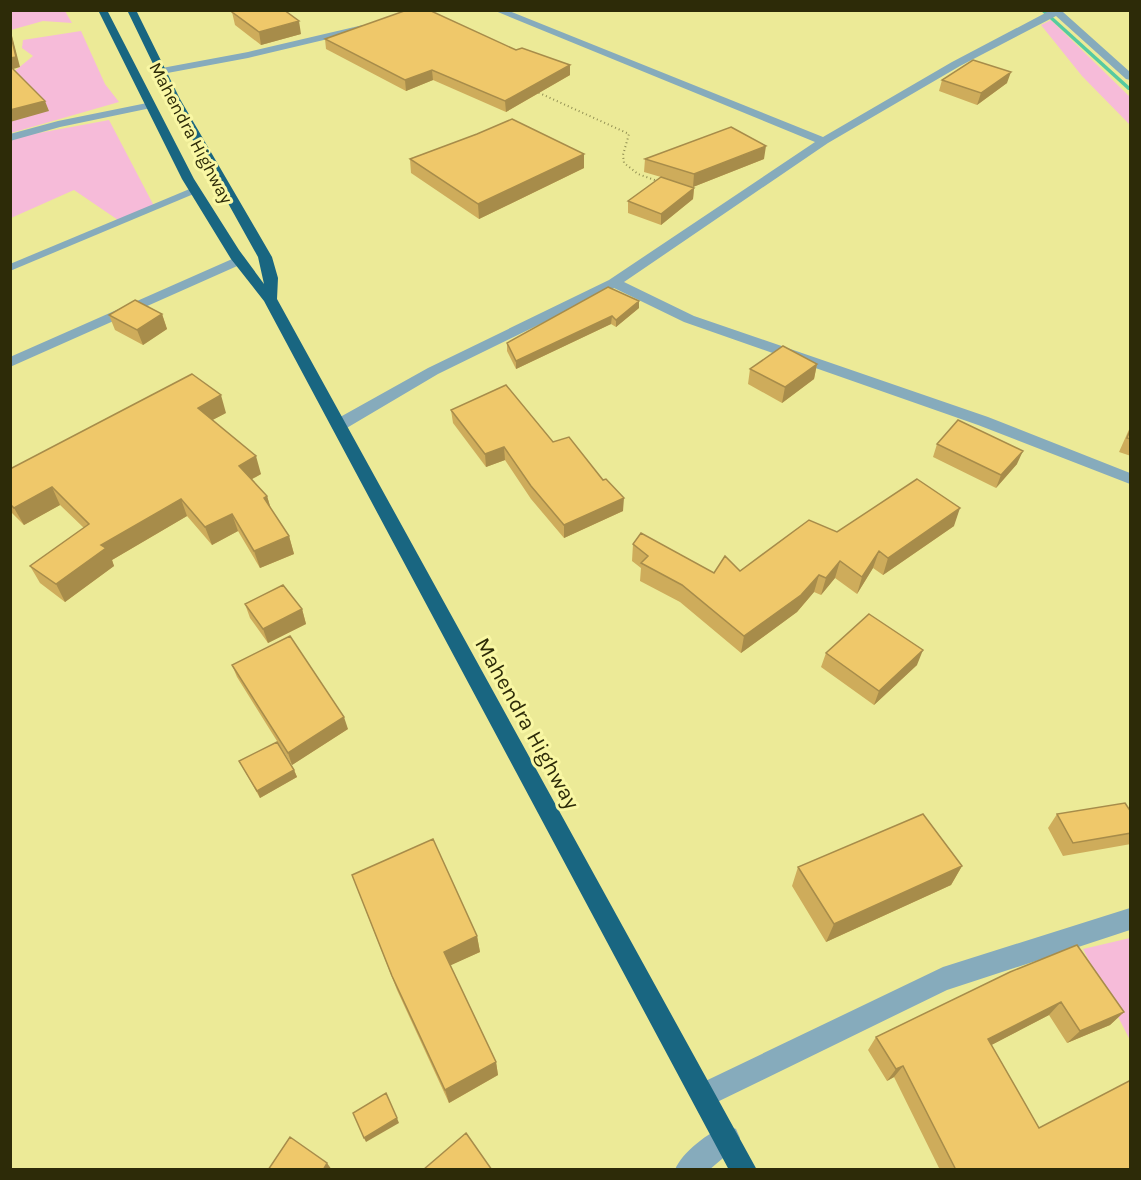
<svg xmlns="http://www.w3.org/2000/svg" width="1141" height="1180" font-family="Karla,sans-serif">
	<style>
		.green { fill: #f6bbd9 }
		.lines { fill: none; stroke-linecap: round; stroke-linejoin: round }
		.stream { fill: #56caa1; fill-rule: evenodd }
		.path { stroke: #918f53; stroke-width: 2; stroke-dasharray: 1 3; stroke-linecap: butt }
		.lane { fill: #86abbc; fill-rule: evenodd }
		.street { fill: #86abbc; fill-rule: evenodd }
		.highway { fill: #196681; fill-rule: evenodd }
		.wall { fill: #ceac5b }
		.shaded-wall { fill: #a78c4a }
		.building { fill: #efc86a; stroke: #a78c4a; stroke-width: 1.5 }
		.labels { text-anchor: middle; stroke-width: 6; stroke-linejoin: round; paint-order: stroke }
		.far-street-label { font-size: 18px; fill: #2d2b08; stroke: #f9f7a4 }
		.street-label { font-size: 22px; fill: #2d2b08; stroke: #f9f7a4 }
	</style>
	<rect width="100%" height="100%" fill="#ecea97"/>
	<path class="green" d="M 11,11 L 65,11 L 72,23 L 43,21 L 11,30 Z
		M 1051,20 L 1130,97 L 1130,125 L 1082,76 L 1041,25 Z
		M 81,31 L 105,84 L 119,102 L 11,133 L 11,74 L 33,56 L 22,48 L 23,40 Z
		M 109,120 L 154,206 L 118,220 L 74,190 L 11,218 L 10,141 L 28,135 Z
		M 1130,938 L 1130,1040 L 1083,949 Z"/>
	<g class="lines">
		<path class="stream" d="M 1040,10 L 1045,10 L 1130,87 L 1130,90 L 1128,90 Z"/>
		<path class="path" d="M 535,91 L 629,134 L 623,155 L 624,163 L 638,174 L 660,182"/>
		<path class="lane" d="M 192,188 L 197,191 L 196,193 L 10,271 L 10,264 Z"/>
		<path class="street" d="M 493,10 L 507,10 L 823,137 L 952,62 L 1051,10 L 1065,10 L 1063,12 L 1130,72 L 1130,80 L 1126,79 L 1056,16 L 960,66 L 828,143 L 624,282 L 694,316 L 988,417 L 1130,473 L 1130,484 L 978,425 L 684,322 L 614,288 L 438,374 L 345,429 L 333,429 L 331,425 L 333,421 L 428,368 L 609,280 L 815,142 Z
			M 363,25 L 366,26 L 366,30 L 248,58 L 162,74 L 157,71 L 162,68 L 248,52 Z
			M 147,103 L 152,106 L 151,108 L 60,127 L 10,141 L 10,134 L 58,121 Z
			M 239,256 L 244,257 L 246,260 L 244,263 L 10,367 L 10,357 Z
			M 1130,908 L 1130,930 L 947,990 L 713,1104 L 704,1108 L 695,1104 L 691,1095 L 695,1086 L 943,967 Z
			M 727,1125 L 736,1129 L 740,1138 L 736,1147 L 709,1170 L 675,1170 C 682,1152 709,1132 727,1125 Z"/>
		<path class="highway" d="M 98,10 L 107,10 L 194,179 L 239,250 L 264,284 L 258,257 L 170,99 L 127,10 L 136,10 L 180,99 L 272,257 L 278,278 L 277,299 L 757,1170 L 729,1170 L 264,301 L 231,259 L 182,179 Z"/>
	</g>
	<path class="wall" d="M 232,12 L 301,34 L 261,45 L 235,25 Z
		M 325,39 L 570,75 L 506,112 L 433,80 L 406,91 L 326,49 Z
		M 942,80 L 1007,83 L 977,105 L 939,91 Z
		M 477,134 L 584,168 L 479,219 L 411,173 L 410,159 Z
		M 645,159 L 764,159 L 693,187 L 694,188 L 693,199 L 661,225 L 628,213 L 628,201 L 661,177 L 644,172 Z
		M 639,308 L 616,327 L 611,324 L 516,369 L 507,351 L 507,343 Z
		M 162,314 L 167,329 L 143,345 L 115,330 L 109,315 Z
		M 817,364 L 814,379 L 782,403 L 748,384 L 750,369 Z
		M 451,410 L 553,442 L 623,511 L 564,538 L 531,499 L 505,460 L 486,467 L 453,423 Z
		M 226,413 L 212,420 L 261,474 L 252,479 L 267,496 L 271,509 L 289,536 L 294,554 L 260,568 L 238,531 L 212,545 L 187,516 L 112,560 L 114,566 L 65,602 L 40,583 L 30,566 L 84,528 L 60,505 L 24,525 L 10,511 L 10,469 Z
		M 1131,425 L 1131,456 L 1119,452 Z
		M 937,444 L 1017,464 L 996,488 L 933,457 Z
		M 954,526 L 883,575 L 873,568 L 857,594 L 835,578 L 821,595 L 814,592 L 797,612 L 741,653 L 680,602 L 640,581 L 641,568 L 632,561 L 633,544 L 714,573 L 740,571 L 837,532 Z
		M 245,604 L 302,609 L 306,624 L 268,643 L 250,618 Z
		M 826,653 L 917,665 L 874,705 L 821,667 Z
		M 232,665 L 348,729 L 292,765 L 237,677 Z
		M 239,761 L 294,770 L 297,777 L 260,798 Z
		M 1131,812 L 1131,844 L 1063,856 L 1048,828 L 1057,814 Z
		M 962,866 L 951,885 L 826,942 L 792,886 L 798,867 Z
		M 352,875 L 477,936 L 480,952 L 450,965 L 496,1062 L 498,1075 L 449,1103 L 397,990 Z
		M 1010,972 L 1124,1012 L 1110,1025 L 1067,1043 L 1049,1015 L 991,1045 L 1039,1128 L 1131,1170 L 940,1170 L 894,1077 L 887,1081 L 868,1050 L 876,1037 Z"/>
	<path class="shaded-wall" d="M 299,21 L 301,34 L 261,45 L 259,32 Z
		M 10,28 L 20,67 L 10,70 Z
		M 570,65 L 570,75 L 506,112 L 505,101 Z
		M 432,70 L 433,80 L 406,91 L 405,80 Z
		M 1011,72 L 1007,83 L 977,105 L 981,93 Z
		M 45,101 L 49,111 L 10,122 L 10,110 Z
		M 766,146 L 764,159 L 693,187 L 694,174 Z
		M 584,154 L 584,168 L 479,219 L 478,204 Z
		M 694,188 L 693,199 L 661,225 L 661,214 Z
		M 639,301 L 639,308 L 616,327 L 616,320 Z
		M 162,314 L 167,329 L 143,345 L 137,330 Z
		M 612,316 L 611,324 L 516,369 L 516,361 Z
		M 817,364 L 814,379 L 782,403 L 785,387 Z
		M 221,395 L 226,413 L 203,425 L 198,408 Z
		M 504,447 L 505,460 L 486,467 L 485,454 Z
		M 1023,451 L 1017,464 L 996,488 L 1001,475 Z
		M 256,456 L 261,474 L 245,483 L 239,466 Z
		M 52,487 L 60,505 L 24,525 L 14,508 Z
		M 267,496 L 272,513 L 264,498 Z
		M 624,498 L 623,511 L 564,538 L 564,525 Z
		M 181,499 L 187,516 L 112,560 L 114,566 L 65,602 L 56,584 L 101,545 Z
		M 960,508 L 954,526 L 883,575 L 888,558 Z
		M 232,514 L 238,531 L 212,545 L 205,527 Z
		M 289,536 L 294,554 L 260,568 L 254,551 Z
		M 879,551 L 873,568 L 857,594 L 862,577 Z
		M 840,561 L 835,578 L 821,595 L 826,578 Z
		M 819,575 L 814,592 L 797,612 L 741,653 L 744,636 Z
		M 302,609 L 306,624 L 268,643 L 263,629 Z
		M 923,650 L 917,665 L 874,705 L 879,691 Z
		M 344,717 L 348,729 L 292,765 L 288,753 Z
		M 294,770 L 297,777 L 260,798 L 257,791 Z
		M 962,866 L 951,885 L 826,942 L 834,924 Z
		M 477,936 L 480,952 L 447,967 L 444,952 Z
		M 1061,1002 L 1049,1015 L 978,1052 L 988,1039 Z
		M 1124,1012 L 1110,1025 L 1067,1043 L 1080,1031 Z
		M 496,1062 L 498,1075 L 449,1103 L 445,1090 Z
		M 903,1066 L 894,1077 L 887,1081 L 896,1069 Z
		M 397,1118 L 399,1123 L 366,1142 L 364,1138 Z
		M 327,1163 L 332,1170 L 323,1170 Z"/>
	<path class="building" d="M 238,10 L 284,10 L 299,21 L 259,32 L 232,12 Z
		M 407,10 L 429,10 L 516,50 L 522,48 L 570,65 L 505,101 L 432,70 L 405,80 L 325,39 Z
		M 10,32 L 16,57 L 10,58 Z
		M 973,60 L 1011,72 L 981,93 L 942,80 Z
		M 10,66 L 45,101 L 10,110 Z
		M 512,119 L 584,154 L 478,204 L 410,159 L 477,134 Z
		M 731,127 L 766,146 L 694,174 L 645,159 Z
		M 661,177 L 694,188 L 661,214 L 628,201 Z
		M 608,287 L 639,301 L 616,320 L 612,316 L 516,361 L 507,343 Z
		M 135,300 L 162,314 L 137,330 L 109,315 Z
		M 783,346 L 817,364 L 785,387 L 750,369 Z
		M 192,374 L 221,395 L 198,408 L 256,456 L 239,466 L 267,496 L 264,498 L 289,536 L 254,551 L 232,514 L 205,527 L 181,499 L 101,545 L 106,548 L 56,584 L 30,566 L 89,524 L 52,487 L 14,508 L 10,504 L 10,469 Z
		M 506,385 L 553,442 L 569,437 L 603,480 L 606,479 L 624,498 L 564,525 L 531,486 L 504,447 L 485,454 L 451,410 Z
		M 958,420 L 1023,451 L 1001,475 L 937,444 Z
		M 1131,428 L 1131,439 L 1127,438 Z
		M 917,479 L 960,508 L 888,558 L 879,551 L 862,577 L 840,561 L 826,578 L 819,575 L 801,595 L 744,636 L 682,585 L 641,563 L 648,556 L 633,544 L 641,533 L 714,573 L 725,556 L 740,571 L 809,520 L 837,532 Z
		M 283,585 L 302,609 L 263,629 L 245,604 Z
		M 869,614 L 923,650 L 879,691 L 826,653 Z
		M 290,636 L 344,717 L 288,753 L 232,665 Z
		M 277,742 L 294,770 L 257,791 L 239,761 Z
		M 1125,803 L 1131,812 L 1131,833 L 1073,843 L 1057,814 Z
		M 923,814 L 962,866 L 834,924 L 798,867 Z
		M 433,839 L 477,936 L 444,952 L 496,1062 L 445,1090 L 392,976 L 352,875 Z
		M 1077,945 L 1124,1012 L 1080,1031 L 1061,1002 L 988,1039 L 1039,1128 L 1131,1080 L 1131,1170 L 956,1170 L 903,1066 L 896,1069 L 876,1037 L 1010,972 Z
		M 386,1093 L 397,1118 L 364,1138 L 353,1113 Z
		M 466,1133 L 492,1170 L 423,1170 Z
		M 290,1137 L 327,1163 L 323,1170 L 268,1170 Z"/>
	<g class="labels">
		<g class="far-street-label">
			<text transform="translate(191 133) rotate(62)" y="6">Mahendra Highway</text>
		</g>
		<g class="street-label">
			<text transform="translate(528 723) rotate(61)" y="8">Mahendra Highway</text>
		</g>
	</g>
	<rect width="1141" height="1180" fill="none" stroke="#2d2b08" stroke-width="24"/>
</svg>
